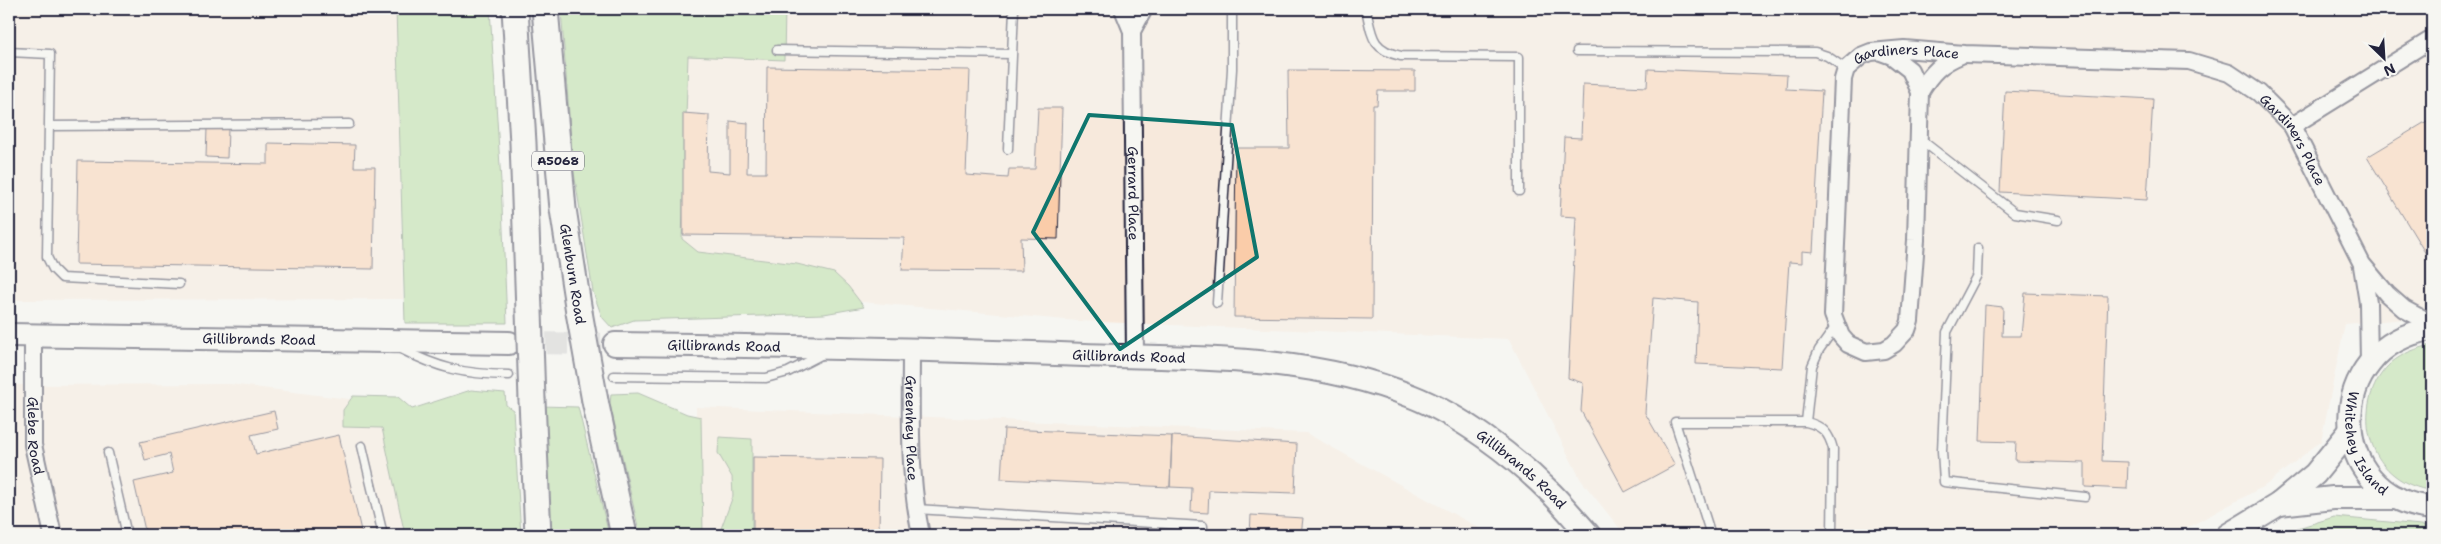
<svg xmlns="http://www.w3.org/2000/svg" width="2441" height="544" font-family="'Shantell Sans',sans-serif">
	<style>
		.built { fill: #f7e9dc }
		.green { fill: #aed997; stroke: #687e69 }
		.building { fill: #facca9; stroke: #22223b }
		.lines { fill: none; stroke-linecap: round; stroke-linejoin: round }
		.secondary-tunnel { stroke: #cccccd; stroke-width: 22; stroke-dasharray: 22 11; stroke-linecap: butt }
		.lane-casing { stroke: #22223b; stroke-width: 11 }
		.street-casing { stroke: #22223b; stroke-width: 20 }
		.secondary-casing { stroke: #22223b; stroke-width: 26 }
		.primary-casing { stroke: #22223b; stroke-width: 29 }
		.lane { stroke: #f6f6f2; stroke-width: 8 }
		.street { stroke: #f6f6f2; stroke-width: 16 }
		.secondary { stroke: #f6f6f2; stroke-width: 22 }
		.primary { stroke: #f6f6f2; stroke-width: 25 }
		.primary-bridge-casing { stroke: #22223b; stroke-width: 29; stroke-linecap: butt }
		.primary-bridge { stroke: #f6f6f2; stroke-width: 25 }
		.marked { fill: none; stroke: #0f766e; stroke-width: 4; stroke-linejoin: round }
		.labels { text-anchor: middle; stroke-width: 4; stroke-linejoin: round; paint-order: stroke }
		.shield { fill: #f6f6f2; stroke: #626272; stroke-width: 1 }
		.shield-label { font-size: 12px; font-weight: bold; fill: #22223b }
		.street-label { font-size: 14px; fill: #22223b; stroke: #f6f6f2 }
	</style>
	<rect width="100%" height="100%" fill="#f6f6f2"/>
	<filter id="ink" filterUnits="userSpaceOnUse"><feTurbulence type="fractalNoise" baseFrequency=".02" numOctaves="2"/><feDisplacementMap in="SourceGraphic" scale="10" xChannelSelector="R" yChannelSelector="G"/><feConvolveMatrix kernelMatrix="1 2 1 2 8 2 1 2 1" color-interpolation-filters="sRGB"/></filter>
	<g filter="url(#ink)">
		<path class="built" d="M 9,9 L 396,9 L 403,299 L 9,300 Z
			M 646,9 L 2432,9 L 2432,317 L 2345,324 L 2321,441 L 2266,485 L 2174,535 L 1625,535 L 1581,480 L 1509,339 L 1077,321 L 644,283 Z
			M 230,384 L 405,406 L 423,535 L 9,535 L 9,385 Z
			M 696,407 L 1306,433 L 1492,535 L 696,535 Z"/>
		<path class="green" d="M 396,9 L 490,9 L 501,182 L 507,323 L 405,323 Z
			M 561,9 L 785,9 L 784,60 L 688,56 L 682,239 L 698,252 L 797,264 L 834,273 L 848,286 L 864,307 L 824,314 L 634,320 L 612,328 L 602,317 L 593,292 L 573,166 Z
			M 2432,345 L 2432,491 C 2418,488 2405,484 2394,475 C 2360,448 2359,392 2391,363 C 2403,353 2417,348 2432,345 Z
			M 471,390 L 505,393 L 506,405 L 513,410 L 521,535 L 405,535 L 382,428 L 343,427 L 343,410 L 353,396 L 398,397 L 412,409 Z
			M 638,393 L 687,414 L 701,417 L 703,535 L 640,535 L 610,404 L 611,394 Z
			M 540,406 L 578,407 L 609,535 L 549,535 Z
			M 719,437 L 752,439 L 752,535 L 716,535 L 719,534 L 733,496 L 732,477 L 718,453 Z
			M 2334,517 L 2432,526 L 2432,535 L 2275,535 Z"/>
		<path class="building" d="M 767,67 L 970,70 L 966,175 L 1008,178 L 1009,169 L 1035,169 L 1038,108 L 1062,108 L 1058,239 L 1021,238 L 1022,271 L 902,270 L 904,238 L 683,235 L 683,113 L 709,115 L 708,171 L 730,173 L 730,121 L 748,123 L 747,173 L 766,173 Z
			M 1648,69 L 1787,75 L 1786,89 L 1822,91 L 1813,252 L 1802,251 L 1802,263 L 1789,262 L 1782,368 L 1696,364 L 1698,302 L 1653,298 L 1645,413 L 1675,465 L 1625,492 L 1581,411 L 1583,383 L 1568,378 L 1576,217 L 1560,216 L 1564,137 L 1581,138 L 1583,84 L 1647,87 Z
			M 1288,70 L 1415,71 L 1415,91 L 1378,91 L 1377,105 L 1373,105 L 1372,319 L 1234,317 L 1236,148 L 1289,148 Z
			M 2005,91 L 2153,99 L 2147,200 L 2000,192 Z
			M 2432,118 L 2432,264 L 2367,157 Z
			M 207,128 L 228,129 L 227,158 L 206,157 Z
			M 268,143 L 355,145 L 354,167 L 375,167 L 373,269 L 76,264 L 78,161 L 268,164 Z
			M 2025,293 L 2108,296 L 2102,461 L 2128,462 L 2127,489 L 2085,487 L 2085,463 L 2015,461 L 2016,442 L 1980,441 L 1985,305 L 2003,307 L 2002,336 L 2021,336 Z
			M 274,411 L 278,429 L 251,435 L 256,454 L 339,435 L 362,535 L 146,535 L 134,482 L 173,473 L 169,454 L 145,460 L 140,442 Z
			M 1004,429 L 1172,436 L 1170,487 L 1001,479 Z
			M 1172,436 L 1297,444 L 1295,493 L 1209,490 L 1208,513 L 1191,512 L 1192,488 L 1170,487 Z
			M 753,457 L 880,459 L 879,532 L 753,530 Z
			M 1251,515 L 1303,518 L 1301,535 L 1250,535 Z"/>
		<g class="lines">
			<path class="secondary-tunnel" d="M 513,343 L 615,344"/>
			<g class="lane-casing">
				<path id="lane" d="M 1366,9 C 1372,35 1371,50 1401,56 L 1519,57 L 1519,191
					M 777,50 L 1012,54
					M 1577,51 L 1815,52 L 1827,56 L 1846,69
					M 9,52 L 50,54 L 47,257 L 53,269 L 62,278 L 179,284
					M 49,126 L 349,124
					M 1920,139 L 2015,213 L 2058,220
					M 1008,149 L 1014,9
					M 1978,248 L 1977,275 L 1947,332 L 1942,451 L 1944,482 L 2085,497
					M 1217,303 L 1232,69 L 1232,9
					M 399,348 C 440,369 463,374 509,375
					M 614,376 L 766,378 L 788,372 L 823,354
					M 1806,422 L 1812,366 L 1819,350 L 1836,326
					M 362,446 L 383,535
					M 108,453 L 127,535
					M 916,509 L 1203,526 L 1203,535
					M 1711,535 L 1675,422 L 1806,422 C 1823,426 1829,433 1833,449 L 1832,535"/>
			</g>
			<g class="street-casing">
				<g id="street">
					<path id="s1" d="M 1123,9 L 1132,31 L 1135,357"/>
					<path d="M 1132,31 L 1144,9"/>
					<path id="s2" d="M 1881,52 L 1892,56 L 1910,70 L 1920,92 L 1916,240 L 1910,321 L 1907,330 L 1894,344 L 1884,350 L 1866,352 L 1848,344 L 1841,336 L 1833,315 L 1843,79 L 1846,69 L 1861,56 L 1871,52 L 1904,49 L 1964,54 L 2189,61 L 2229,73 L 2259,93 L 2292,126 L 2362,264 L 2387,294 L 2404,309 L 2432,324"/>
					<path d="M 1920,92 C 1931,73 1941,63 1961,55"/>
					<path d="M 2292,126 L 2432,39"/>
					<path d="M 2362,266 L 2368,303 L 2369,363"/>
					<path id="s3" d="M 33,335 L 33,445 L 53,535"/>
					<path id="s4" d="M 911,348 C 911,411 908,474 921,535"/>
				</g>
			</g>
			<g class="secondary-casing">
				<g id="secondary">
					<path id="s5" d="M 2432,329 C 2321,346 2325,498 2432,508"/>
					<path id="s6" d="M 9,335 L 509,343"/>
					<path id="s7" d="M 615,344 C 772,346 928,349 1085,355 C 1195,359 1307,354 1411,396 C 1460,415 1514,456 1551,493 C 1564,506 1576,521 1589,535"/>
					<path d="M 2279,504 L 2333,498 L 2397,498"/>
					<path d="M 2228,535 L 2279,504 L 2315,474 L 2350,431"/>
				</g>
			</g>
			<g class="primary-casing">
				<path id="primary" d="M 515,9 L 523,143 L 529,311
					M 545,9 L 563,209 L 579,312
					M 532,400 L 538,535
					M 595,401 L 624,535"/>
			</g>
			<use href="#lane" class="lane"/>
			<use href="#street" class="street"/>
			<use href="#secondary" class="secondary"/>
			<use href="#primary" class="primary"/>
			<g class="primary-bridge-casing">
				<path id="primary-bridge" d="M 529,311 L 532,400
					M 579,312 L 595,401"/>
			</g>
			<use href="#primary-bridge" class="primary-bridge"/>
		</g>
	</g>
	<path d="M0 0H2441V544H0ZM 1089,115 L 1232,125 L 1257,257 L 1120,349 L 1033,232 Z" fill="#f6f6f2" fill-opacity=".55" fill-rule="evenodd"/>
	<path class="marked" d="M 1089,115 L 1232,125 L 1257,257 L 1120,349 L 1033,232 Z"/>
	<g class="labels">
		<rect class="shield" x="532" y="151.5" width="52" height="19" rx="4"/>
		<g class="shield-label">
			<text x="558" y="165">A5068</text>
		</g>
		<g class="street-label">
			<text dy="5" stroke="none"><textPath href="#s2" startOffset="711">Gardiners Place</textPath></text>
			<text dy="5" stroke="none"><textPath href="#s2" startOffset="1131">Gardiners Place</textPath></text>
			<text dy="5" stroke="none"><textPath href="#s1" startOffset="186">Gerrard Place</textPath></text>
			<text transform="translate(573 274) rotate(81)" y="5">Glenburn Road</text>
			<text dy="5" stroke="none"><textPath href="#s6" startOffset="250">Gillibrands Road</textPath></text>
			<text dy="5" stroke="none"><textPath href="#s7" startOffset="109">Gillibrands Road</textPath></text>
			<text dy="5" stroke="none"><textPath href="#s7" startOffset="514">Gillibrands Road</textPath></text>
			<text dy="5" stroke="none"><textPath href="#s4" startOffset="80">Greenhey Place</textPath></text>
			<text dy="5" stroke="none"><textPath href="#s3" startOffset="101">Glebe Road</textPath></text>
			<text dy="5" stroke="none"><textPath href="#s5" startOffset="161">Whitehey Island</textPath></text>
			<text dy="5" stroke="none"><textPath href="#s7" startOffset="934">Gillibrands Road</textPath></text>
		</g>
	</g>
	<rect width="2441" height="544" fill="none" stroke="#f6f6f2" stroke-width="30"/>
	<rect x="15" y="15" width="2411" height="514" fill="none" stroke="#22223b" stroke-width="2" filter="url(#ink)"/>
	<g transform="translate(2384 58) rotate(155)" stroke="#f6f6f2" stroke-width="4" paint-order="stroke">
	<path d="M0-4L9 19L0 12L-9 19Z" fill="#22223b"/>
	<text y="-8" font-size="14" font-weight="bold" text-anchor="middle" fill="#22223b">N</text>
	</g>
</svg>
